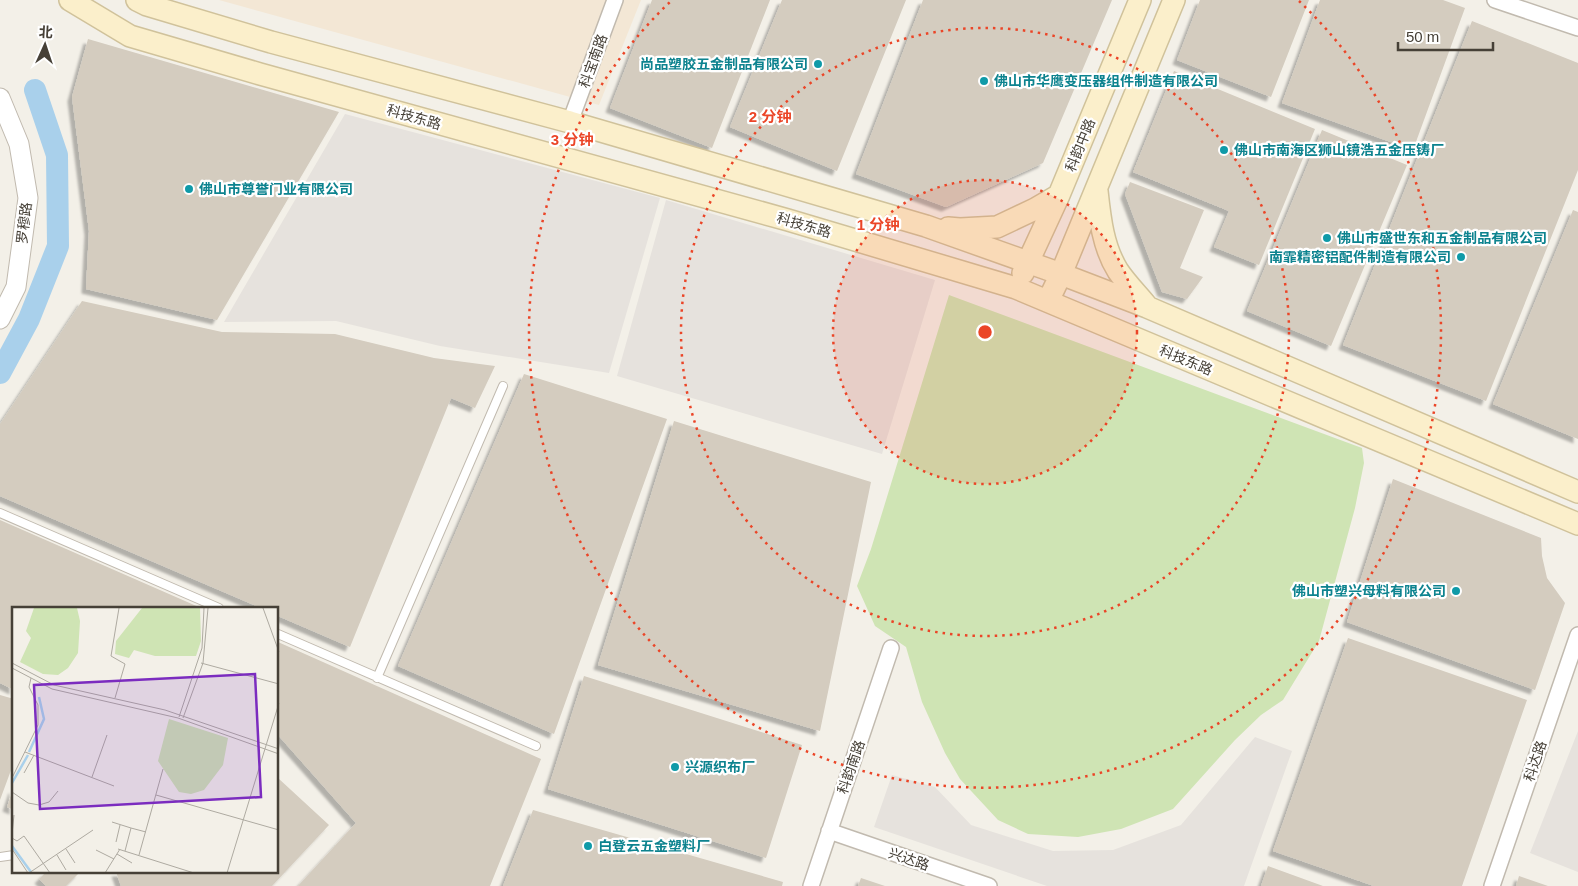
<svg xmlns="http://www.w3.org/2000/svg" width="1578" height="886" font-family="Helvetica,'Noto Sans SC',sans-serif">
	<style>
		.commercial { fill: #f3e7d5 }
		.industrial { fill: #e6e2dd }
		.green { fill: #cfe4b4 }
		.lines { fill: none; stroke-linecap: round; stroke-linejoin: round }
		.river { stroke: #a9d0eb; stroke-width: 22 }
		.building { fill: #d4ccbf; filter: url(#shadow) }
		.service-casing { stroke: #c1baaf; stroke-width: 10 }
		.minor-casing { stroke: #c1baaf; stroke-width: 18 }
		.tertiary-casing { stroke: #c1baaf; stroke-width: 21 }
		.secondary-casing { stroke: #d0c29b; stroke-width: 24 }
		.service { stroke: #fff; stroke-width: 8 }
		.minor { stroke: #fff; stroke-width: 15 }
		.tertiary { stroke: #fff; stroke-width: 19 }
		.secondary { stroke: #fbefcb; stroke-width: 21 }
		.ring { fill: none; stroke: #eb4527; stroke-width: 2.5; stroke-dasharray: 2.5 5 }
		.culture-dot { fill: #0f9aa8; stroke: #fff; stroke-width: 2 }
		.labels { text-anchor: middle; stroke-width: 4.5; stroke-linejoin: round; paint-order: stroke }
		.street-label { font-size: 14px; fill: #464037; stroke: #fff }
		.culture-label { font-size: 14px; font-weight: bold; fill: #0d838f; stroke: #fff; text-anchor: start }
		.inset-river { fill: none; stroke: #a9d0eb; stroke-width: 2.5 }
		.inset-road { fill: none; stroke: #aeaaa1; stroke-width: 1 }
		.view { fill: #7b2cbf; fill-opacity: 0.15; stroke: #7b2cbf; stroke-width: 2.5 }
		.inset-edge { fill: none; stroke: #464037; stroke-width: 2.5 }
		.centre { fill: #eb4527; stroke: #fff; stroke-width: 2.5 }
		.ring-label { font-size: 15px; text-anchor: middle; font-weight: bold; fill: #eb4527; stroke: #fff; stroke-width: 4.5; stroke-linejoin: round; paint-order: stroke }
	</style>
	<defs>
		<filter id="shadow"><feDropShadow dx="-4.5" dy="4.5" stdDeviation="1" flood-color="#0004"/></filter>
	</defs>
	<rect width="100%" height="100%" fill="#f3f0e8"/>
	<path class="commercial" d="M 219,0 L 641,0 L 599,105 Z"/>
	<path class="industrial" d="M 345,114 L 660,198 L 609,373 L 440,346 L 336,321 L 224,322 Z
		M 666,200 L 935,280 L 882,454 L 617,376 Z
		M 1578,731 L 1578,872 L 1530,853 Z
		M 1255,737 L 1292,751 L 1244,886 L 1047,886 L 874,827 L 892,775 L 935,787 L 971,825 L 1053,851 L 1113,850 L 1181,825 Z"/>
	<path class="green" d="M 949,295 L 1362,448 L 1364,463 L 1355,508 L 1319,641 L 1283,700 L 1261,715 L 1235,740 L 1173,809 L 1121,829 L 1078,837 L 1028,834 L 998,820 L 960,779 L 945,753 L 922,702 L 906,647 L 875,626 L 857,586 L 871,549 Z"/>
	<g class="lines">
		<path class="river" d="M 0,373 L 29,319 L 58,246 L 57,155 L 35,90"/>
	</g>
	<path class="building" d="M 652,0 L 770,0 L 712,148 L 610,108 Z
		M 782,0 L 906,0 L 837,171 L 730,127 Z
		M 923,0 L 1112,0 L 1043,163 L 946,207 L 856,174 Z
		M 1200,0 L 1309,0 L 1271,97 L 1177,60 Z
		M 1320,0 L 1443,0 L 1465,8 L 1413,150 L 1282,103 Z
		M 1472,21 L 1578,63 L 1578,170 L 1486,401 L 1343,345 Z
		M 88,39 L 339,112 L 217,320 L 86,289 L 89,231 L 72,97 Z
		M 1174,71 L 1315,129 L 1259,265 L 1214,247 L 1229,211 L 1133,172 Z
		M 1322,130 L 1407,165 L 1331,346 L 1247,311 Z
		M 1130,182 L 1204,210 L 1180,268 L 1203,277 L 1187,299 L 1162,292 L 1125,194 Z
		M 1573,210 L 1578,212 L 1578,439 L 1493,404 Z
		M 82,301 L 222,332 L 335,334 L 434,358 L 495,366 L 475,408 L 451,398 L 350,647 L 278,616 L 278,608 L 261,608 L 0,496 L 0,424 Z
		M 524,374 L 667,419 L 554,734 L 398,666 Z
		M 674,421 L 871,482 L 820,731 L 598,665 Z
		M 1393,479 L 1541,538 L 1542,556 L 1547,578 L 1565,603 L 1535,690 L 1347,622 Z
		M 0,520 L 201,608 L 14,608 L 14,690 L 0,683 Z
		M 1348,638 L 1527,700 L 1462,886 L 1374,886 L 1273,851 Z
		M 278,642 L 541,759 L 490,886 L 298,886 L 356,823 L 278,735 Z
		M 584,676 L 802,745 L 766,858 L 548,789 Z
		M 0,695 L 14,699 L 14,762 L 0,800 Z
		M 278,778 L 329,825 L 272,886 L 121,886 L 116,872 L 278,872 Z
		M 13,789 L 14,789 L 14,810 L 7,807 Z
		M 533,810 L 783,882 L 782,886 L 503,886 Z
		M 1268,866 L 1323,886 L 1261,886 Z
		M 46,872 L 80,872 L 66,886 L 46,886 L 39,879 Z
		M 1519,876 L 1548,886 L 1516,886 Z
		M 861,878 L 885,886 L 858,886 Z"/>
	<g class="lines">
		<g class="service-casing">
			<path id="service" d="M 0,513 L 219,608
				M 278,634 L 536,746
				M 377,678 L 503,386
				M 0,857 L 14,855"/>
		</g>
		<g class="minor-casing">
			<path id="minor" d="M 1495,0 L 1578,28
				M 570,122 L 615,0
				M 829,831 L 989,886
				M 811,886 L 891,648
				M 1492,886 L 1578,635"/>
		</g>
		<g class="tertiary-casing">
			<path id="tertiary" d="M 0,98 L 19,144 L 28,198 L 16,287 L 0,319"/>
		</g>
		<g class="secondary-casing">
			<path id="secondary" d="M 70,0 L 130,36 L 260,74 L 788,220 L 1016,288 L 1578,524
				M 137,0 L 147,5 L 271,42 L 570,122 L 926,226 L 1061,274 L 1147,307 L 1578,492
				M 1097,191 C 1100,219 1103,247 1118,271 C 1126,283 1137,294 1146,305
				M 948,228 L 960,229 L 997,227 L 1035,209 L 1059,195
				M 1023,273 L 1059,195 L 1140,0
				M 1048,301 L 1061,274 L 1174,0"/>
		</g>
		<use href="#service" class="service"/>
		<use href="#minor" class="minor"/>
		<use href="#tertiary" class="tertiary"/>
		<use href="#secondary" class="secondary"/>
	</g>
	<circle cx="985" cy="332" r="152" fill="#eb4527" fill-opacity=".12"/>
	<g class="ring">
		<circle cx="985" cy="332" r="152"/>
		<circle cx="985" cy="332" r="304"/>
		<path d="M1299 1A456 456 0 1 1 671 1"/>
	</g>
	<g class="culture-dot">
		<circle cx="818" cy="64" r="5"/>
		<circle cx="984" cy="81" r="5"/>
		<circle cx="1224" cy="150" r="5"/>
		<circle cx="189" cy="189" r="5"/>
		<circle cx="1327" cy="238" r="5"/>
		<circle cx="1461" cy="257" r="5"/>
		<circle cx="1456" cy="591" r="5"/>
		<circle cx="675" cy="767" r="5"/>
		<circle cx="588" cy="846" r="5"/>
	</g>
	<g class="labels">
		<g class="street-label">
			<text transform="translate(593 61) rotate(-70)" y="5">科宝南路</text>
			<text transform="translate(414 117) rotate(16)" y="5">科技东路</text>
			<text transform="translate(1080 145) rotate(-68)" y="5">科韵中路</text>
			<text transform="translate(24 223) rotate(-83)" y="5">罗穆路</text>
			<text transform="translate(804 225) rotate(16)" y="5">科技东路</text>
			<text transform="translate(1186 360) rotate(23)" y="5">科技东路</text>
			<text transform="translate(1535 761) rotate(-71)" y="5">科达路</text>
			<text transform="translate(851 767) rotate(-71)" y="5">科韵南路</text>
			<text transform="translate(909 859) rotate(19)" y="5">兴达路</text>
		</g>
		<g class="culture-label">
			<text x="808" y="69" text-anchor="end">尚品塑胶五金制品有限公司</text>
			<text x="994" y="86">佛山市华鹰变压器组件制造有限公司</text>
			<text x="1234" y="155">佛山市南海区狮山镜浩五金压铸厂</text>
			<text x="199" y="194">佛山市尊誉门业有限公司</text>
			<text x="1337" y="243">佛山市盛世东和五金制品有限公司</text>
			<text x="1451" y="262" text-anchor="end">南霏精密铝配件制造有限公司</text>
			<text x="1446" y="596" text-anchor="end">佛山市塑兴母料有限公司</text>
			<text x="685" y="772">兴源织布厂</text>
			<text x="598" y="851">白登云五金塑料厂</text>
		</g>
	</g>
	<g transform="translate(12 607)">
		<rect width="266" height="266" fill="#f3f0e8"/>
		<path d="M 22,1 L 65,1 L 68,14 L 66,46 L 56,61 L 46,68 L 31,67 L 8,55 L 19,31 L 14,24 ZM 130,1 L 188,1 L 189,34 L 184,49 L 143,49 L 122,43 L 117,51 L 103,47 L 104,34 ZM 157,112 L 216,131 L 211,158 L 192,183 L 179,187 L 167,185 L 146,154 Z" fill="#cfe4b4"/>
		<path class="inset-river" d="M 17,145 L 32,112 L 27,90M 0,176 L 16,148M 0,239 L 19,265"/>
		<path class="inset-road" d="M 251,1 L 267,45M 0,56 L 42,78 L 153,103 L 267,142M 189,56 L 267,77M 0,61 L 40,82 L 166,111 L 267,147M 103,91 L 113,57 L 99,49 L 107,1M 167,110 L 190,41 L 192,1M 171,111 L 191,56 L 196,1M 13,145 L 102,179M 12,166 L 22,148M 80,170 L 95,128M 0,171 L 26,118 L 26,98 L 17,80 L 19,71M 0,185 L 16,196 L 27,198 L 37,195 L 46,184M 144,188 L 267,223M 100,215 L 119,221 L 113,244M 119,221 L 134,225M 0,227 L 2,208M 0,231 L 5,234 L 12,229 L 38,266M 104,235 L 108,218M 0,242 L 16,266M 54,242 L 63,256M 106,242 L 182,266M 84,243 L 102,252M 105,247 L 120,256M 45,248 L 54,263M 127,248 L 151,162M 17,266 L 81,223M 93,266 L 108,242M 215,266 L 267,96"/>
		<path class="view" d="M 243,67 L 249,190 L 28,202 L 22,78 Z"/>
		<rect width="266" height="266" class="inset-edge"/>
	</g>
	<circle cx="985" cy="332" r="8" class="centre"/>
	<g class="ring-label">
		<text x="770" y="122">2 分钟</text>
		<text x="572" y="145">3 分钟</text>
		<text x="878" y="230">1 分钟</text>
	</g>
	<g transform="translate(45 45) rotate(3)" stroke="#ffffff" stroke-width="4" paint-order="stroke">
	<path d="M0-4L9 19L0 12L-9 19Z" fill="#464037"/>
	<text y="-8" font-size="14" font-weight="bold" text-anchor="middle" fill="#464037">北</text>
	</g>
	<path d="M1398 42v8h95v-8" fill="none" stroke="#464037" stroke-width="2.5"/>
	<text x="1406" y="42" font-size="15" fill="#464037" stroke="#ffffff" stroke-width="4" paint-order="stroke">50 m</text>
</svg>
